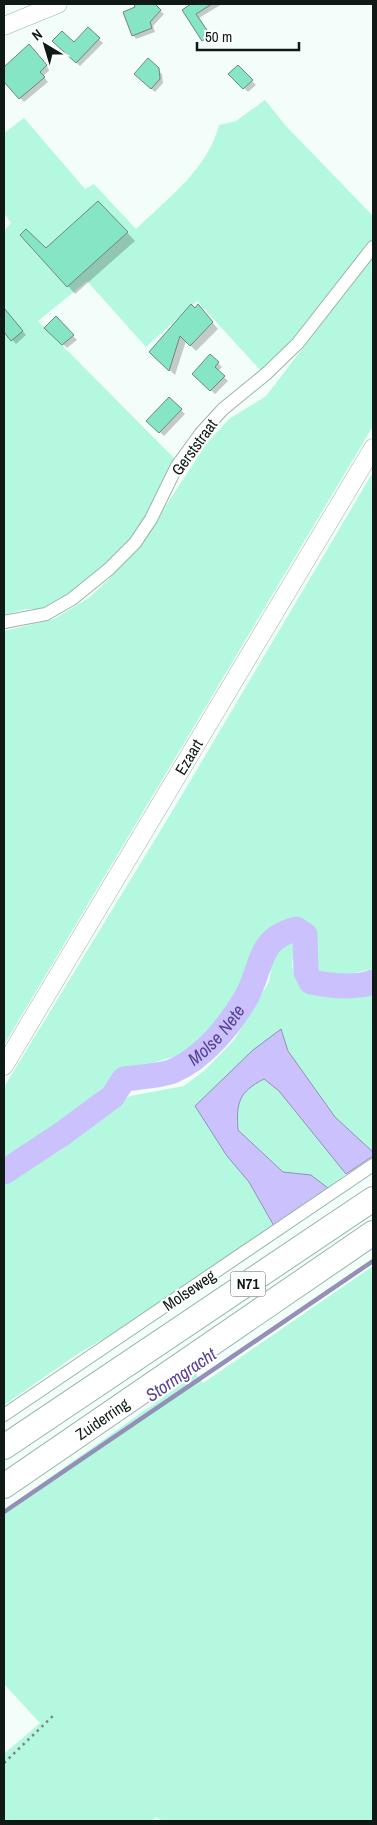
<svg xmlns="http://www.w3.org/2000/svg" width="377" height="1825" font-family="'Archivo Narrow',sans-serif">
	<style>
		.green { fill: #b4f8df }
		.water { fill: #cbc1fc; stroke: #938fb7 }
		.shadow { fill: #0003 }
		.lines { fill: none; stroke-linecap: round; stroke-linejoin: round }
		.stream { stroke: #938fb7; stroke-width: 4.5 }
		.river { stroke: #cbc1fc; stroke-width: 25 }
		.building { fill: #86e5c5; stroke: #6e887f }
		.street-casing { stroke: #99b4aa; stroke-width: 14 }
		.secondary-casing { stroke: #99b4aa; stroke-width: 19 }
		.highway-casing { stroke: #99b4aa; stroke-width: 26 }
		.path { stroke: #7e8985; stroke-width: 2.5; stroke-dasharray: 2.5 4; stroke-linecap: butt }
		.street { stroke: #fff; stroke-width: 12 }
		.secondary { stroke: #fff; stroke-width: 18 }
		.highway { stroke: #fff; stroke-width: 24 }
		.labels { text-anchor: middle; stroke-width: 4; stroke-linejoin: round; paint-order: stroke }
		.shield { fill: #fff; stroke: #575f5c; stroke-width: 1 }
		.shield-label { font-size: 15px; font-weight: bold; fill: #0f1a16 }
		.street-label { font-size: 16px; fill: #0f1a16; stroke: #fff }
		.water-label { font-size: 18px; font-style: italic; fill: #584397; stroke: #fff }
	</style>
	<rect width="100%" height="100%" fill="#f3fefa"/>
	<path class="green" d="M 265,100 L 286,126 L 373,216 L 373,239 L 283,353 L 262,372 L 197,301 L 146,347 L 87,281 L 38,321 L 176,460 L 142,524 L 128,543 L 105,567 L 70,594 L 40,609 L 26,609 L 4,615 L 4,231 L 11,223 L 4,213 L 4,133 L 24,118 L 85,189 L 94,184 L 136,229 C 168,198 208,169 219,125 L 236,121 Z
		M 373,257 L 373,426 L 4,1045 L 4,631 L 54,619 L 90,597 L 110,578 L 151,528 L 207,443 L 229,419 L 266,396 Z
		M 373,472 L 373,969 L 345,975 L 315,971 L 311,935 L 300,923 L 281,924 L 272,931 L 252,956 L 250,973 L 235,1000 L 211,1030 L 183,1054 L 123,1072 L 55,1125 L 4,1157 L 4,1087 L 170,815 Z
		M 294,938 L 297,947 C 274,993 342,1005 373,993 L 373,1152 L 335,1117 L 288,1051 L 281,1030 L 196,1106 L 227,1156 L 249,1182 L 274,1226 L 121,1329 L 79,1353 L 4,1405 L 4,1185 L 61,1150 L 116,1105 L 130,1096 L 184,1086 L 205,1070 L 234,1040 L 269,982 L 272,962 L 282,945 Z
		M 264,1079 L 279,1091 L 346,1174 L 328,1188 L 311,1175 L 283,1172 L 238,1130 C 236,1102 239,1092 264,1079 Z
		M 373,1266 L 373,1821 L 162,1821 L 156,1817 L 152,1821 L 4,1821 L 4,1754 L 40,1723 L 4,1684 L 4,1510 L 196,1374 L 203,1383 Z"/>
	<path class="water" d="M 281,1029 L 288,1051 L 335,1117 L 373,1152 L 373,1156 L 346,1174 L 279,1091 L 264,1079 C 239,1092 236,1102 238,1130 L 283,1172 L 311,1175 L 328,1188 L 274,1226 L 249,1182 L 227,1156 L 195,1106 L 253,1050 Z"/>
	<path class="shadow" d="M 151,4 L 164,14 L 153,26 L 155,32 L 136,39 L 133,35 L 146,9 Z
		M 191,4 L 222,4 L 199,18 L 214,40 L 207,44 L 183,11 Z
		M 88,29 L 103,43 L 80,66 L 54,41 L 74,44 Z
		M 29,46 L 50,70 L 43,76 L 48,82 L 24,102 L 4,80 L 4,69 Z
		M 148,60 L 162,74 L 163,83 L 155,92 L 135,74 Z
		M 238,67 L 256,85 L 248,92 L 230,74 Z
		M 106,210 L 135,241 L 75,294 L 68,286 L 46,250 Z
		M 195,310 L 204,312 L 218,329 L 196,351 L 186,341 L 175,375 L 151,352 Z
		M 4,316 L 10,317 L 26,335 L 16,344 L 4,330 Z
		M 56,318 L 77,340 L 67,348 L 46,328 Z
		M 211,356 L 222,367 L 218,371 L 228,381 L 215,394 L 193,374 Z
		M 181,410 L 185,414 L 164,436 L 148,421 Z"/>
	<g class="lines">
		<path class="stream" d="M 4,1512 L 373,1261"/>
		<path class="river" id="s1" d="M 4,1172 L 62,1134 L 113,1096 L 124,1079 C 138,1077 161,1076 173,1071 C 204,1058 231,1024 247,996 C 263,966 257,939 296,929 L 305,935 L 306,972 L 311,982 C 331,986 354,989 373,982"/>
	</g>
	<path class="building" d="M 134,4 L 155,4 L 161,10 L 150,22 L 152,28 L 132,36 L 123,12 L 135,7 Z
		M 191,4 L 212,4 L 196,14 L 211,36 L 202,41 L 182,10 Z
		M 88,27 L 100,38 L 76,63 L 52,41 L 62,31 L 74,42 Z
		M 29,44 L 47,65 L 40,72 L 45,77 L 19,99 L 4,82 L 4,67 Z
		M 148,58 L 159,68 L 160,79 L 151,89 L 134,74 Z
		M 238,65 L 253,80 L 243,89 L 228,74 Z
		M 98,201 L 128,232 L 67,287 L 20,235 L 26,229 L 46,248 Z
		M 191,304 L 195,308 L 198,304 L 213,322 L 190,346 L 180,336 L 169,371 L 149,352 Z
		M 4,308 L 23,331 L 11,341 L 4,332 Z
		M 56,316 L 74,335 L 62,345 L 44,328 Z
		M 210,354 L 219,362 L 215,367 L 225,376 L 210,391 L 192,374 Z
		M 169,397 L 182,409 L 159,433 L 146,421 Z"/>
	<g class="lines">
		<g class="street-casing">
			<path id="street" d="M 4,622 L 46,614 L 72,599 L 109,569 L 135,543 L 151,519 L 177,466 L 201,433 L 223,409 L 267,373 L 298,343 L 373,247
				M 4,1415 L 373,1165"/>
		</g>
		<g class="secondary-casing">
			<g id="secondary">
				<path d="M 4,26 L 58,4"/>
				<path id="s2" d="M 4,1066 L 373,448"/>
			</g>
		</g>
		<g class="highway-casing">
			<g id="highway">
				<path d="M 4,1447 L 373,1199"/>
				<path id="s3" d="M 4,1486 L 373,1233"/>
			</g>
		</g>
		<path class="path" d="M 4,1763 L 55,1714"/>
		<use href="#street" class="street"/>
		<use href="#secondary" class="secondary"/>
		<use href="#highway" class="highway"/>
	</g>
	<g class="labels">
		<rect class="shield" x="230.5" y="1271.5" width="35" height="25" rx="4"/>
		<g class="shield-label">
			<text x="248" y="1289">N71</text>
		</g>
		<g class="street-label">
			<text transform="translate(194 447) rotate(-54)" y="6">Gerststraat</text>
			<text dy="6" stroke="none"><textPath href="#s2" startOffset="360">Ezaart</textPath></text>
			<text transform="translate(189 1290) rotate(-34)" y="6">Molseweg</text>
			<text dy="6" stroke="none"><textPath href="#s3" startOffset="119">Zuiderring</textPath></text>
		</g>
		<g class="water-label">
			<text dy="6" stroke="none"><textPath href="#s1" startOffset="260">Molse Nete</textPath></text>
			<text transform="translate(181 1375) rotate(-34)" y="6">Stormgracht</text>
		</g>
	</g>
	<rect width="377" height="1825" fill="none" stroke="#0f1a16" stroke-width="10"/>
	<g transform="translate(45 45) rotate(322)" stroke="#ffffff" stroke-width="4" paint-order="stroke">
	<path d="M0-4L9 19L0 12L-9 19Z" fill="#0f1a16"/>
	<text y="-8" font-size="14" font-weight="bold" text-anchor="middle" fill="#0f1a16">N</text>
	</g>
	<path d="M197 42v8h102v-8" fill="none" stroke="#0f1a16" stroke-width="2.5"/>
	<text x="205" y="42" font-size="15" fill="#0f1a16" stroke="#ffffff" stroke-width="4" paint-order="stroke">50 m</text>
</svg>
